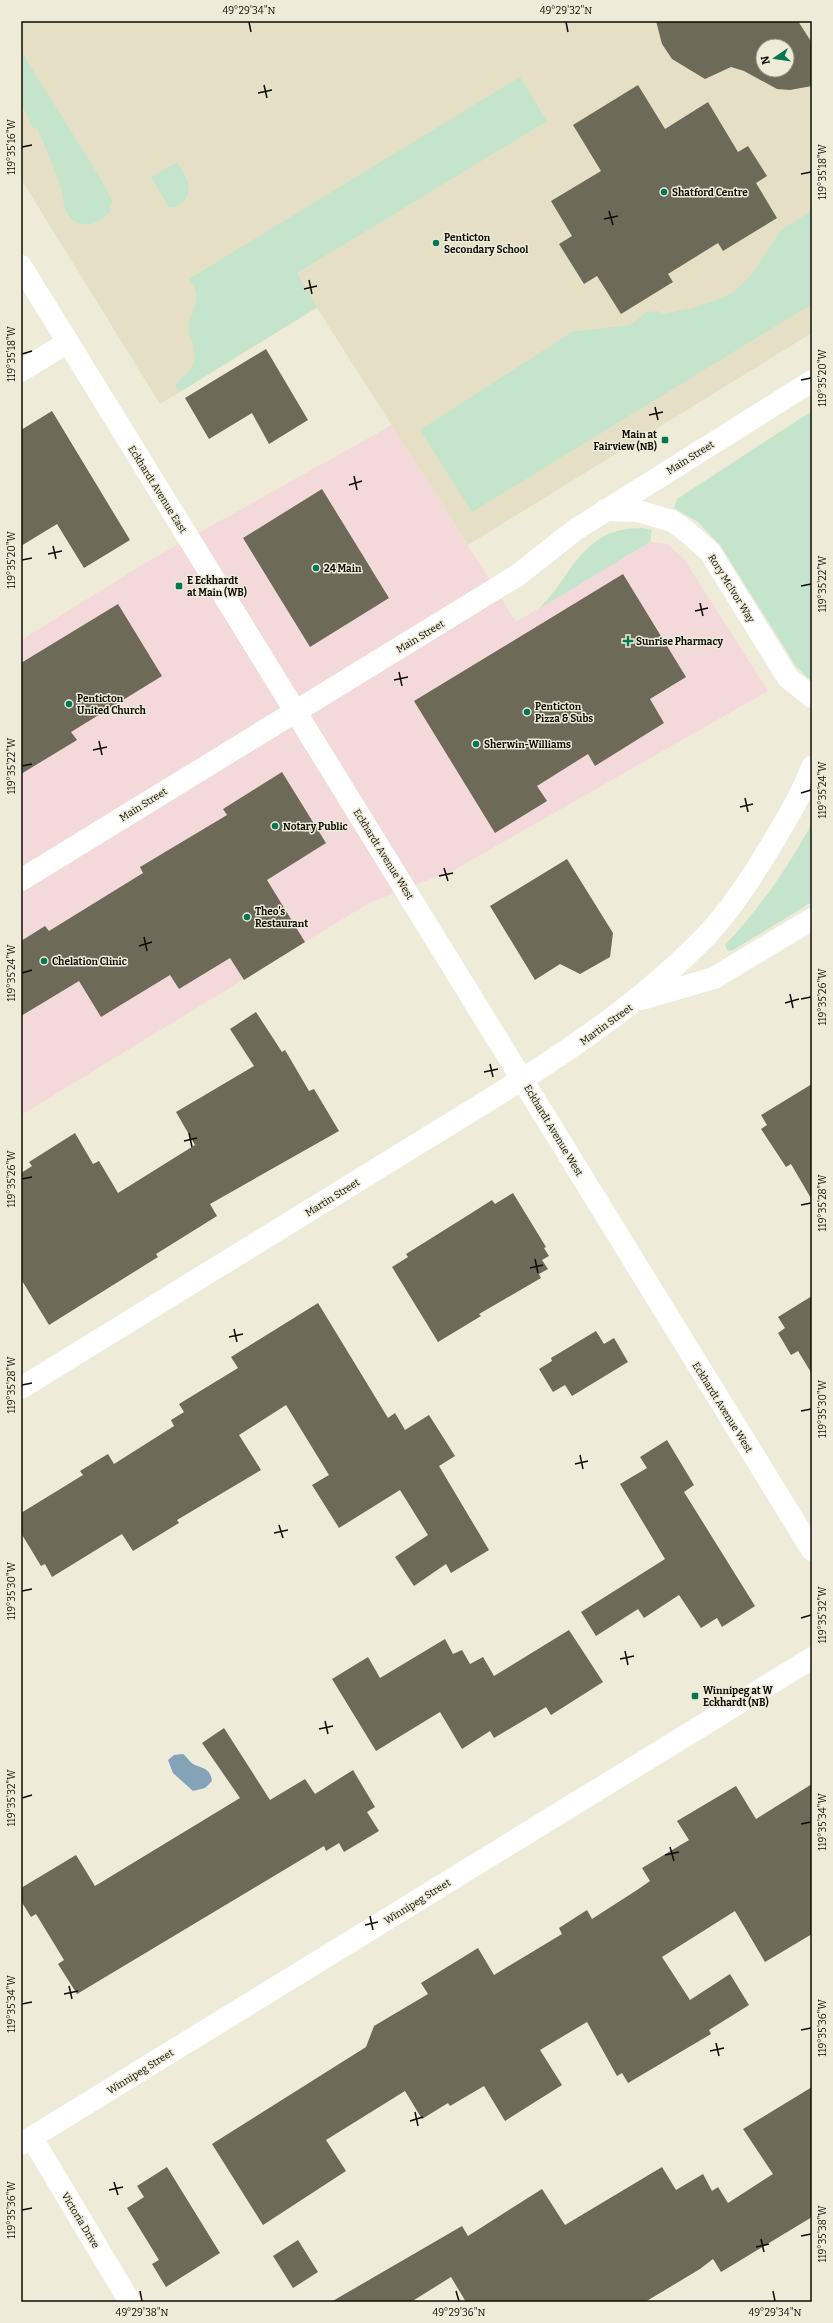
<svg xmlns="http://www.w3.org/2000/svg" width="833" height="2323" font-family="Bitter,serif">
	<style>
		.commercial { fill: #f4d9da }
		.built { fill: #e5e0c5; fill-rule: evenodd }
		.green { fill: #c4e4cc }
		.water { fill: #84a2b8 }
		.building { fill: #6d6a59; fill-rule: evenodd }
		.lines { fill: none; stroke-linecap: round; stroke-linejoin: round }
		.street { stroke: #fff; stroke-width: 22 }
		.secondary { stroke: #fff; stroke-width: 22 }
		.ticks { fill: none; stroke: #0d0c06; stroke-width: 1.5 }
		.poi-dot { fill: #067751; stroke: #eeebd8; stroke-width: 1.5 }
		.labels { text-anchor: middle; stroke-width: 3; stroke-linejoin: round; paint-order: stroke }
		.poi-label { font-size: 10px; font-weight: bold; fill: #0d0c06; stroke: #eeebd8; text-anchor: start }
		.street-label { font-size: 10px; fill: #0d0c06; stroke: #eeebd8 }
		.neatline { fill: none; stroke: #0d0c06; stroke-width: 1.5 }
		.ticks-label { font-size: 10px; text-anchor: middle; fill: #0d0c06 }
	</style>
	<rect width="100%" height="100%" fill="#eeebd8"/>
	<path class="commercial" d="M 392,425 L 516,622 L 650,542 L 667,544 L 684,559 L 768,691 L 454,870 L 369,903 L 21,1115 L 21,640 L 152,559 Z"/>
	<path class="built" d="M 21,21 L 812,21 L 812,333 L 468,545 L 317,308 L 160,404 L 21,179 ZM 763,46 L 787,46 L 787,70 L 763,70 Z"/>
	<path class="green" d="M 21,51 L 102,181 L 113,203 L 111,204 L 110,212 C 100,223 82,231 70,217 C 63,209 63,196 60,185 C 54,166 45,147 37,128 L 34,129 L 21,103 Z
		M 520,77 L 547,121 L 297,273 L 317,307 L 180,392 L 175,385 C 186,375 198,364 194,348 C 193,342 189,336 189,330 C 189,309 205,300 189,279 Z
		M 177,162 C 184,174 196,189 183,202 C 179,206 174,208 169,207 L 151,177 Z
		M 812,211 L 812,304 L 472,512 L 420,430 L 572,332 L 630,325 L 647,312 L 658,311 L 662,314 L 694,308 L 733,293 L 752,274 L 781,230 Z
		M 812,411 L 812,682 L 796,666 L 720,545 L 698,522 L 674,508 L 677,499 Z
		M 642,528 L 652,530 L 650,542 L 540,608 C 575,572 582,528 642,528 Z
		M 812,823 L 812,902 L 733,950 L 728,951 L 725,945 C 760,908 788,868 812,823 Z"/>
	<path class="water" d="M 183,1754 C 187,1757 191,1764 195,1765 C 205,1769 210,1769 212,1781 L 205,1788 L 193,1791 L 173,1773 L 168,1760 L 174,1755 Z"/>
	<path class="building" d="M 656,21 L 798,21 L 812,43 L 812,86 L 790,90 L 777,89 L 744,71 L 731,67 L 705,79 L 672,59 L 662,44 ZM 763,46 L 787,46 L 787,70 L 763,70 Z
		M 638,85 L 665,129 L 708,102 L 738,152 L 748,146 L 767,176 L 756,183 L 777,218 L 723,251 L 718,243 L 668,274 L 673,282 L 621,314 L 597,276 L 584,284 L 559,244 L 572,236 L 551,201 L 601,171 L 573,125 Z
		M 266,349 L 308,420 L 269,444 L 252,413 L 209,439 L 185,398 Z
		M 52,411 L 130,540 L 84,568 L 57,524 L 21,546 L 21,430 Z
		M 322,489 L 389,598 L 310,647 L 243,538 Z
		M 623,574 L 686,677 L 650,699 L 664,723 L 595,766 L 588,754 L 537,786 L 547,801 L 495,833 L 414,701 Z
		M 118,604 L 162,676 L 71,732 L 77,740 L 21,774 L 21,663 Z
		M 282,772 L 326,843 L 267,880 L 305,942 L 244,980 L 230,958 L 179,989 L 170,975 L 101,1017 L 79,981 L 21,1016 L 21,941 L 45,926 L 49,931 L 143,873 L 140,867 L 227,815 L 223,809 Z
		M 567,859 L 613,933 L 610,957 L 580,974 L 560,964 L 535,980 L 490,906 Z
		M 256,1012 L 282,1052 L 285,1050 L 309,1091 L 314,1089 L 339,1131 L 210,1204 L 217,1216 L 156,1254 L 158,1257 L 49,1325 L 21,1279 L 21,1173 L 32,1166 L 29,1162 L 75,1133 L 93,1164 L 99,1161 L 118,1193 L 195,1145 L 176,1112 L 254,1066 L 230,1029 Z
		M 812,1084 L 812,1200 L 791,1164 L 786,1167 L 761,1129 L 767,1125 L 761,1115 Z
		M 513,1193 L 546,1247 L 544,1248 L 549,1256 L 542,1260 L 548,1269 L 539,1274 L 541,1278 L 479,1314 L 481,1316 L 438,1342 L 392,1267 L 408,1257 L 406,1254 L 470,1214 L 492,1200 L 495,1204 Z
		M 812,1296 L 812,1374 L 798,1351 L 791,1355 L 778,1333 L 785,1328 L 778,1317 Z
		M 318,1303 L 388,1418 L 395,1413 L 405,1430 L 429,1415 L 455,1456 L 439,1466 L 489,1550 L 451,1573 L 446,1564 L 414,1586 L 395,1557 L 428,1535 L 400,1490 L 339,1528 L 312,1485 L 329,1475 L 286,1405 L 239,1435 L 261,1470 L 177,1520 L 179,1523 L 133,1551 L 122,1534 L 52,1577 L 45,1564 L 41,1566 L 21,1533 L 21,1513 L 83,1475 L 80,1471 L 108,1454 L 114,1464 L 174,1426 L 171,1420 L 184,1412 L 179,1404 L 238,1368 L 231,1357 Z
		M 596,1331 L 604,1344 L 614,1338 L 628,1362 L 572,1396 L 565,1385 L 553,1392 L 539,1369 L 552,1361 L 551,1358 Z
		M 667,1440 L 694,1485 L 684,1492 L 755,1606 L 722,1627 L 717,1618 L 701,1628 L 679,1595 L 644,1618 L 638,1609 L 596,1636 L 581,1612 L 665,1559 L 620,1484 L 647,1468 L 640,1457 Z
		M 569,1630 L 603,1682 L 551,1715 L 546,1707 L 494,1738 L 490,1731 L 462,1749 L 440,1712 L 376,1751 L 332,1679 L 368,1657 L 380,1678 L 445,1639 L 453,1654 L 462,1650 L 470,1664 L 483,1657 L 494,1676 Z
		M 224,1728 L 270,1800 L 305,1779 L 315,1794 L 353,1770 L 375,1807 L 367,1812 L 379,1831 L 344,1852 L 339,1843 L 326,1851 L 324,1846 L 77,1994 L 58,1964 L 64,1960 L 36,1914 L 31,1917 L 21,1901 L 21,1888 L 76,1855 L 95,1886 L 240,1798 L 202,1743 Z
		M 812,1784 L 812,1934 L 765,1962 L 735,1911 L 662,1957 L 690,2000 L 730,1974 L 749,2005 L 709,2030 L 711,2034 L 628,2083 L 622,2073 L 617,2076 L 587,2022 L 540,2050 L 562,2085 L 505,2121 L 484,2086 L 450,2106 L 448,2103 L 422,2119 L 405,2091 L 326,2140 L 346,2171 L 263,2225 L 212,2144 L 366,2047 L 374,2026 L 428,1994 L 421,1983 L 478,1948 L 494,1975 L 562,1934 L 559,1928 L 587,1910 L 592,1919 L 637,1890 L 650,1881 L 642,1868 L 689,1840 L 677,1821 L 736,1786 L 756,1819 Z
		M 812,2087 L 812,2217 L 721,2272 L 713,2259 L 700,2269 L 645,2302 L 466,2302 L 451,2277 L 411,2302 L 331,2302 L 462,2226 L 468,2236 L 542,2189 L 565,2225 L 662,2167 L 676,2190 L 703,2174 L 712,2191 L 718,2187 L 728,2203 L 773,2174 L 743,2129 Z
		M 167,2167 L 220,2253 L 166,2287 L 152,2264 L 159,2260 L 127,2208 L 144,2197 L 137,2186 Z
		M 298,2240 L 318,2272 L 293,2288 L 273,2256 Z"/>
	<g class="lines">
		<path class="street" d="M 21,371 L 68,342
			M 32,2138 L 130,2302"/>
		<path class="secondary" d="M 21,266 L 812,1550
			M 605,510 L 638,511 L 672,521 L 685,530 L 710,552 L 788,678 L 812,697
			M 21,880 L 518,575 L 575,530 L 812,381
			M 642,999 L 714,978 L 812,919
			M 21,1388 L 523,1079 C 587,1038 648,995 702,940 C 730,912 753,876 773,842 C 788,817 802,794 812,767
			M 21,2144 L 812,1658"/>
	</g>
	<path class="ticks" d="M 249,22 L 251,32M 566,22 L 568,32M 264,85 L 267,98M 258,93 L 272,90M 22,147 L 32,145M 801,174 L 811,172M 609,211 L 613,225M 604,219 L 618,216M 309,280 L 312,294M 304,289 L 317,286M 22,354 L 32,351M 801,380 L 811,378M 655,407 L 658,420M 649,415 L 663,412M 354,476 L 357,490M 349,485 L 362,481M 53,546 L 56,559M 48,554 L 62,551M 22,560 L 32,558M 801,586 L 811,584M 700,603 L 703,616M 695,611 L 708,608M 399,672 L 402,686M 394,680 L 408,677M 99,741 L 102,755M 93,750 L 107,747M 22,766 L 32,764M 801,793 L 811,790M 745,798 L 748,812M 740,807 L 753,804M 444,868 L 448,881M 439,876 L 453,873M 144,937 L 147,951M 139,946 L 152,942M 22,973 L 32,970M 790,994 L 793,1008M 801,999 L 811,997M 785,1003 L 799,999M 490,1064 L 493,1077M 484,1072 L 498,1069M 189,1133 L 192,1147M 184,1141 L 197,1138M 22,1179 L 32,1177M 801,1205 L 811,1203M 535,1259 L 538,1273M 530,1268 L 543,1265M 234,1329 L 237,1342M 229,1337 L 243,1334M 22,1385 L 32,1383M 801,1411 L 811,1409M 580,1455 L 583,1469M 575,1464 L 588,1461M 279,1525 L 283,1538M 274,1533 L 288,1530M 22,1591 L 32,1589M 801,1618 L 811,1615M 625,1651 L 628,1665M 620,1659 L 634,1656M 325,1721 L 328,1734M 319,1729 L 333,1726M 22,1798 L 32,1795M 801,1824 L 811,1822M 670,1847 L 674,1861M 665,1855 L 679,1852M 370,1916 L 373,1930M 365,1925 L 378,1922M 69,1986 L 72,1999M 64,1994 L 78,1991M 22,2004 L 32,2002M 801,2030 L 811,2028M 716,2043 L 719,2056M 710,2051 L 724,2048M 415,2112 L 418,2126M 410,2121 L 423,2117M 114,2182 L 118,2195M 109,2190 L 123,2187M 22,2210 L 32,2208M 801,2236 L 811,2234M 761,2239 L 764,2252M 756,2247 L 769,2244M 140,2291 L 142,2301M 456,2291 L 459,2301M 773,2291 L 775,2301"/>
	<g class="poi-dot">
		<circle cx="664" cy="192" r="4"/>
		<circle cx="436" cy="243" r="4"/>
		<rect x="661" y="436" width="8" height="8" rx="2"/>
		<circle cx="316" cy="568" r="4"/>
		<rect x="175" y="582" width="8" height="8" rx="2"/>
		<path d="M626 635h4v4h4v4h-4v4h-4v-4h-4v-4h4z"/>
		<circle cx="69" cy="704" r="4"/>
		<circle cx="527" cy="712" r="4"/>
		<circle cx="476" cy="744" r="4"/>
		<circle cx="275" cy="826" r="4"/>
		<circle cx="247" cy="917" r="4"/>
		<circle cx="44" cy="961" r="4"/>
		<rect x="691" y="1692" width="8" height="8" rx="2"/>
	</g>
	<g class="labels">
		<g class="poi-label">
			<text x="672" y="196">Shatford Centre</text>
			<text x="444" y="241">Penticton<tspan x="444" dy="12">Secondary School</tspan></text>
			<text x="657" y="438" text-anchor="end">Main at<tspan x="657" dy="12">Fairview (NB)</tspan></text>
			<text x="324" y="572">24 Main</text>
			<text x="187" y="584">E Eckhardt<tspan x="187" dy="12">at Main (WB)</tspan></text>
			<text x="636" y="645">Sunrise Pharmacy</text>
			<text x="77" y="702">Penticton<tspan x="77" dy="12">United Church</tspan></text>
			<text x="535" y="710">Penticton<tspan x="535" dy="12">Pizza &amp; Subs</tspan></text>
			<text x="484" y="748">Sherwin-Williams</text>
			<text x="283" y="830">Notary Public</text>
			<text x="255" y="915">Theo's<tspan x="255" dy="12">Restaurant</tspan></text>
			<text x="52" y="965">Chelation Clinic</text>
			<text x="703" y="1694">Winnipeg at W<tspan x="703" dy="12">Eckhardt (NB)</tspan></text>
		</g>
		<g class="street-label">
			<text transform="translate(690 457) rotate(-32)" y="4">Main Street</text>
			<text transform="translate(158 489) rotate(58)" y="4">Eckhardt Avenue East</text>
			<text transform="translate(732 588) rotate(58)" y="4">Rory McIvor Way</text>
			<text transform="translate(420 636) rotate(-31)" y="4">Main Street</text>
			<text transform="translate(143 804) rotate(-32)" y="4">Main Street</text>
			<text transform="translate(384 854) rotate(58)" y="4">Eckhardt Avenue West</text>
			<text transform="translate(606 1024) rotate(-36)" y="4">Martin Street</text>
			<text transform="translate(554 1130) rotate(59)" y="4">Eckhardt Avenue West</text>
			<text transform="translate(332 1197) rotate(-32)" y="4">Martin Street</text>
			<text transform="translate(723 1407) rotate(58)" y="4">Eckhardt Avenue West</text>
			<text transform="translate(417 1901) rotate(-32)" y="4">Winnipeg Street</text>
			<text transform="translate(140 2071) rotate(-32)" y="4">Winnipeg Street</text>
			<text transform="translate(81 2220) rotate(59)" y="4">Victoria Drive</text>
		</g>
	</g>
	<rect width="833" height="2323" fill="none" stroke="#eeebd8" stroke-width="44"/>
	<g transform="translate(775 58) rotate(257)"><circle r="19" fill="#eeebd8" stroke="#949284"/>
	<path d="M0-3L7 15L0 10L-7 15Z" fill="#067751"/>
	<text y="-6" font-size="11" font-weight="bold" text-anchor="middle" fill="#0d0c06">N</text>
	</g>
	<rect x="22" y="22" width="789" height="2279" class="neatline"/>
	<g class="ticks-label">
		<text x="249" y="14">49°29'34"N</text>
		<text x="566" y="14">49°29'32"N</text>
		<text transform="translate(11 147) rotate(-90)" y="4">119°35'16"W</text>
		<text transform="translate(822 172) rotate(-90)" y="4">119°35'18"W</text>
		<text transform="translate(11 354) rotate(-90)" y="4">119°35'18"W</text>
		<text transform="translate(822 378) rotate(-90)" y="4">119°35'20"W</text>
		<text transform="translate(11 560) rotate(-90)" y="4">119°35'20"W</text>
		<text transform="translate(822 584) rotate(-90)" y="4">119°35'22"W</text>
		<text transform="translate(11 766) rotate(-90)" y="4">119°35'22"W</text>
		<text transform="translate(822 790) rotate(-90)" y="4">119°35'24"W</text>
		<text transform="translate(11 973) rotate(-90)" y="4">119°35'24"W</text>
		<text transform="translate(822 997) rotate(-90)" y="4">119°35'26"W</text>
		<text transform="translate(11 1179) rotate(-90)" y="4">119°35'26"W</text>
		<text transform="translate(822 1203) rotate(-90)" y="4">119°35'28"W</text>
		<text transform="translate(11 1385) rotate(-90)" y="4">119°35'28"W</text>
		<text transform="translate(822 1409) rotate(-90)" y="4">119°35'30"W</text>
		<text transform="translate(11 1591) rotate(-90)" y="4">119°35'30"W</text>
		<text transform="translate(822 1615) rotate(-90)" y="4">119°35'32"W</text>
		<text transform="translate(11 1798) rotate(-90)" y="4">119°35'32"W</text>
		<text transform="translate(822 1822) rotate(-90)" y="4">119°35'34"W</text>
		<text transform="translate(11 2004) rotate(-90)" y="4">119°35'34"W</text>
		<text transform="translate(822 2028) rotate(-90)" y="4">119°35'36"W</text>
		<text transform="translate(11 2210) rotate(-90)" y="4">119°35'36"W</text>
		<text transform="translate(822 2234) rotate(-90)" y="4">119°35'38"W</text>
		<text x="142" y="2316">49°29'38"N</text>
		<text x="459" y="2316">49°29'36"N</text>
		<text x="775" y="2316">49°29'34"N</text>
	</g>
</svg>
